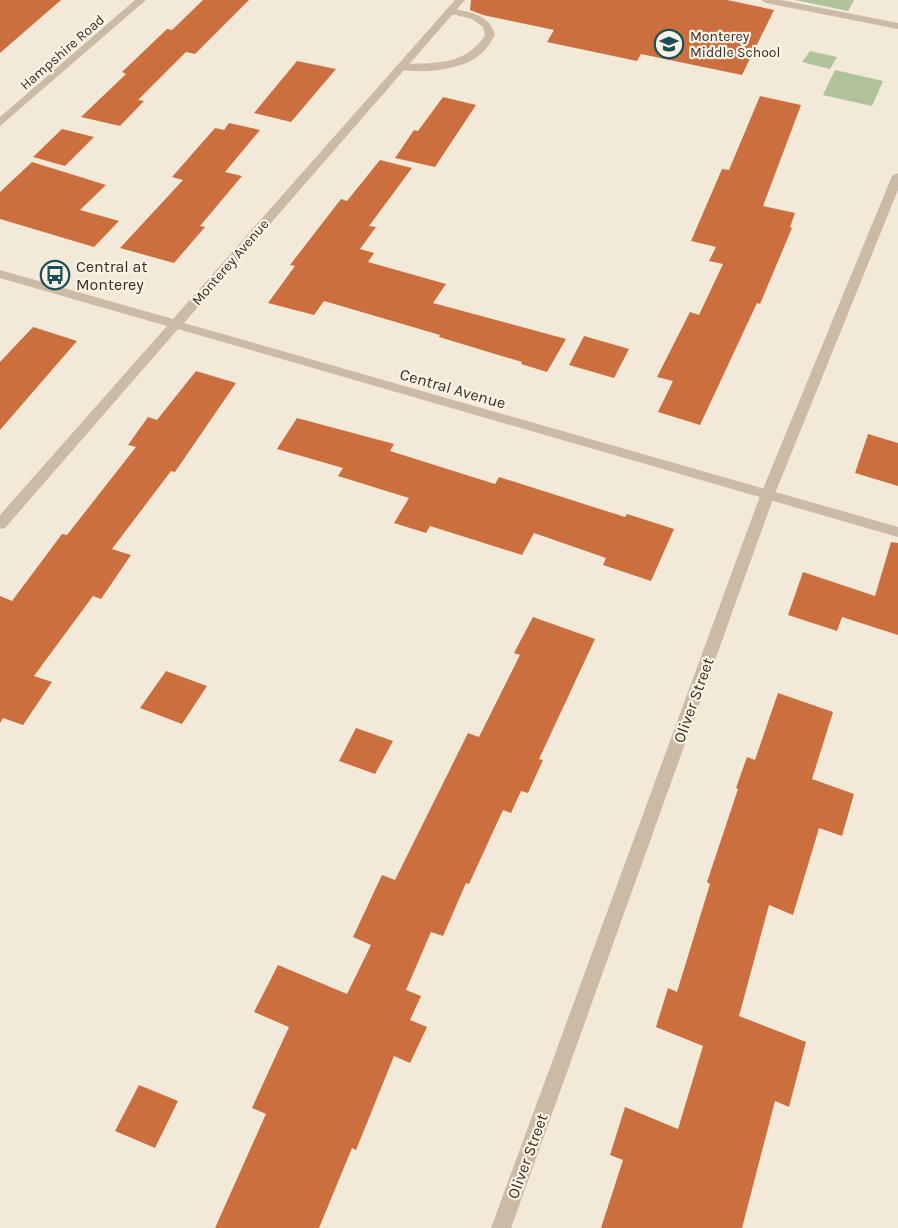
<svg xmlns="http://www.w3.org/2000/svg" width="898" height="1228" font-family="Karla,sans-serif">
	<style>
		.green { fill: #b0c298 }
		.building { fill: #cc6f3e }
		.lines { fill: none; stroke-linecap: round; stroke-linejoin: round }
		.service { fill: #cbbaa4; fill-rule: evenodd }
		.minor { fill: #cbbaa4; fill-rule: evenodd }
		.tertiary { fill: #cbbaa4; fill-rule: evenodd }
		.labels { text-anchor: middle; stroke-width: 4.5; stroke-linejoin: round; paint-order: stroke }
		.far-poi-label { font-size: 14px; fill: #362d26; stroke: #faf3e5; text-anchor: start }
		.far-street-label { font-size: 14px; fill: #362d26; stroke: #faf3e5 }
		.poi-label { font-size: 16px; fill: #362d26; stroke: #faf3e5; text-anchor: start }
		.street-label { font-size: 16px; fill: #362d26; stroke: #faf3e5 }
	</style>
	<rect width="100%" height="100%" fill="#f3e9d9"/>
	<path class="green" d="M 795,0 L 854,0 L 848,11 Z
		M 810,51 L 837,57 L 830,69 L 802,62 Z
		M 835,70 L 883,81 L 872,106 L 823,95 Z"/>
	<path class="building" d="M 0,0 L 61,0 L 0,53 Z
		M 203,0 L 249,0 L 195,54 L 186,52 L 138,100 L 144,101 L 120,126 L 81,117 L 126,74 L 122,72 L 167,29 L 172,30 Z
		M 471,0 L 727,0 L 774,10 L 742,75 L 641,54 L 637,61 L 547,42 L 554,30 L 483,15 L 470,10 Z
		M 297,61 L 336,69 L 291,122 L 254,113 Z
		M 760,96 L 801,105 L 763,206 L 795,213 L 790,227 L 792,228 L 760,304 L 757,303 L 700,425 L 658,412 L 673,381 L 657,377 L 690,312 L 699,315 L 723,264 L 709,261 L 716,247 L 691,241 L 722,169 L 729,170 Z
		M 443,97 L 476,105 L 435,167 L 395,158 L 414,130 L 418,131 Z
		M 229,123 L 260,130 L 225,172 L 242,176 L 200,226 L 205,227 L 174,263 L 120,248 L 183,180 L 172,177 L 215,128 L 224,130 Z
		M 62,129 L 94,137 L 65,166 L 33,157 Z
		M 380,160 L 412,168 L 369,226 L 376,227 L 360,249 L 374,253 L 368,262 L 446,284 L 433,303 L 566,339 L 547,372 L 521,364 L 522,362 L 439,337 L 440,335 L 324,301 L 314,315 L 268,303 L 295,266 L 290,265 L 341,199 L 347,201 Z
		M 32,162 L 106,185 L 80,210 L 119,221 L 94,247 L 0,219 L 0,192 Z
		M 33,327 L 77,341 L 0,430 L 0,362 Z
		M 584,336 L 629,349 L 614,378 L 569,365 Z
		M 196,371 L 236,383 L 175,472 L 171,471 L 112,549 L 131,555 L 101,599 L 93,596 L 34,676 L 52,682 L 23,725 L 3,718 L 0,723 L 0,596 L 12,601 L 62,534 L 67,535 L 136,447 L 128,445 L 148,417 L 157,420 Z
		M 297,418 L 394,444 L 390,451 L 495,484 L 499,477 L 625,517 L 627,514 L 674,529 L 651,581 L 603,565 L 606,558 L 534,533 L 522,555 L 430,526 L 426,533 L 394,523 L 409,498 L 338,476 L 343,468 L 277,449 Z
		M 868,434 L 898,443 L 898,486 L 855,473 Z
		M 891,542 L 898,543 L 898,635 L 842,617 L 837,631 L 788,615 L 803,572 L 875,596 Z
		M 533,617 L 595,639 L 539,759 L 543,760 L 528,793 L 521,791 L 511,813 L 503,810 L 469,884 L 466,883 L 443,936 L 431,932 L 406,990 L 421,996 L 410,1020 L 427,1027 L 410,1063 L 394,1056 L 356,1150 L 352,1148 L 319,1228 L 215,1228 L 266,1114 L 252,1108 L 289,1027 L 254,1012 L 278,965 L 347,994 L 371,945 L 353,937 L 382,875 L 395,880 L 468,733 L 479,737 L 520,655 L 514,653 Z
		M 166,671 L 207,686 L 182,724 L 140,708 Z
		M 778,693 L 833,712 L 812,779 L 854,794 L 842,836 L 819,828 L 793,915 L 769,905 L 739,1016 L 806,1042 L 789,1107 L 775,1101 L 742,1228 L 601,1228 L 623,1160 L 610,1155 L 625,1107 L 678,1129 L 703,1046 L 656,1027 L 668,988 L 677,992 L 710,884 L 707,882 L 738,789 L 736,788 L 747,757 L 755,760 Z
		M 356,728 L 393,741 L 375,774 L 339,761 Z
		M 139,1085 L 178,1101 L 155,1148 L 115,1131 Z"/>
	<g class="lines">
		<path class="service" d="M 761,0 L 781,0 L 898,23 L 898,29 L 766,3 Z
			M 450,8 C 468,12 490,14 495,35 C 490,43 485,52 477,57 C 457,71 420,74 397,69 L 396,67 L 401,64 C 434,63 466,66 485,35 L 483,27 L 472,19 L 447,13 L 445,11 Z"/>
		<path class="minor" d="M 135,0 L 146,0 L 0,126 L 0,117 Z
			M 455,0 L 465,0 L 184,323 L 898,527 L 898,537 L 178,329 L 5,528 L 0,529 L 0,515 L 167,326 L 0,278 L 0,270 L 173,319 Z"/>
		<path class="tertiary" d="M 898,173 L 898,190 L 774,496 L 511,1228 L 491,1228 L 760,496 L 892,176 Z"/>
	</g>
	<defs>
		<g id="school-ring" transform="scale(1.5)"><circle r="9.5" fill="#faf3e5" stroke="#1a4f5a" stroke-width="1.5"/><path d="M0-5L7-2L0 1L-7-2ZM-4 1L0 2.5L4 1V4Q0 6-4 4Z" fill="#1a4f5a"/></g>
		<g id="bus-ring" transform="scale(1.5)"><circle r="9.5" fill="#faf3e5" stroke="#1a4f5a" stroke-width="1.5"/><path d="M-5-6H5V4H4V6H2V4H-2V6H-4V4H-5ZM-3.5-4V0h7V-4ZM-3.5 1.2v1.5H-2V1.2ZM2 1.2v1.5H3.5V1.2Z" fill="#1a4f5a"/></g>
	</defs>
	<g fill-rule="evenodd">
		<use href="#school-ring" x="669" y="44"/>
		<use href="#bus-ring" x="55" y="275"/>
	</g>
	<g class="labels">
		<g class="far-poi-label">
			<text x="690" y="41">Monterey<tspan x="690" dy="16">Middle School</tspan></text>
		</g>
		<g class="far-street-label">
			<text transform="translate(62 52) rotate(-41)" y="5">Hampshire Road</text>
			<text transform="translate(230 262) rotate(-49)" y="5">Monterey Avenue</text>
		</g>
		<g class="poi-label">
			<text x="76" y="272">Central at<tspan x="76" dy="18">Monterey</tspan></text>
		</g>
		<g class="street-label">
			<text transform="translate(453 388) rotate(16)" y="6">Central Avenue</text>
			<text transform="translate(693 700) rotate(-70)" y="6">Oliver Street</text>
			<text transform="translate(527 1156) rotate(-70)" y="6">Oliver Street</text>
		</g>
	</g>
</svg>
